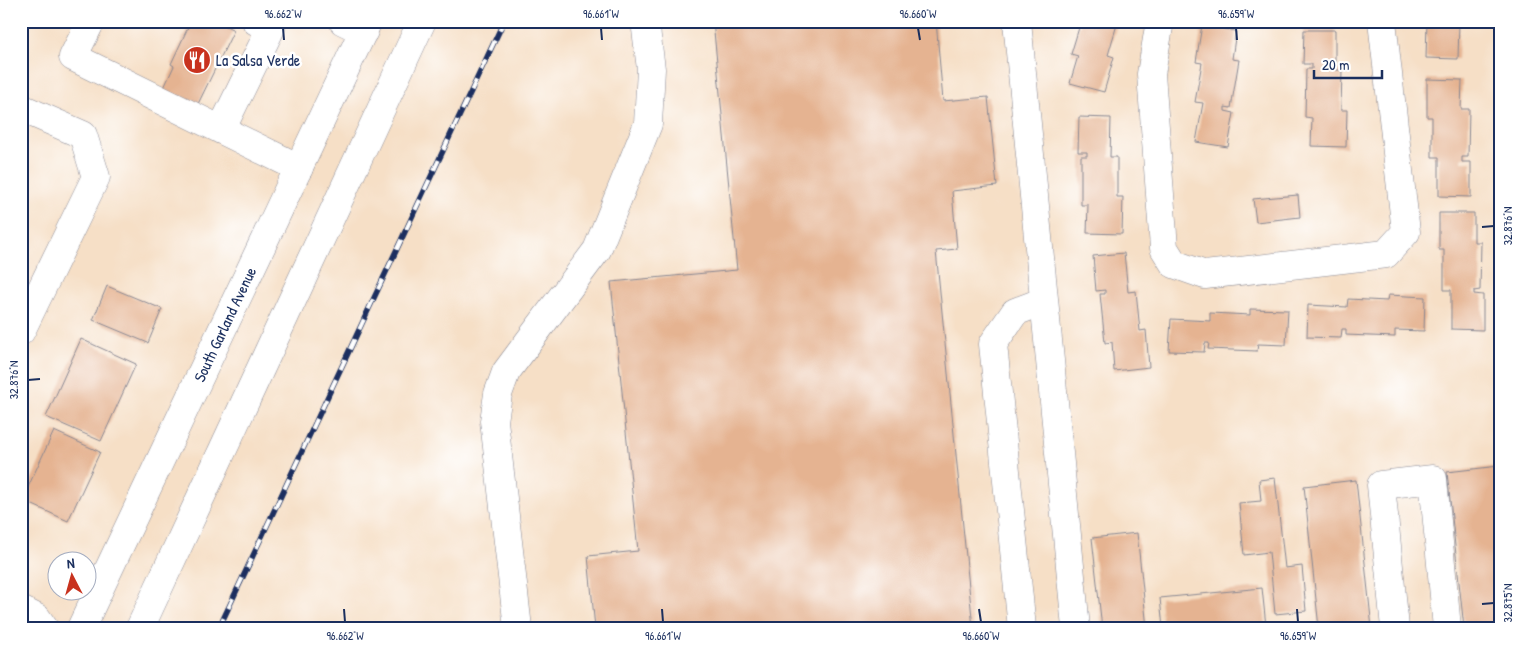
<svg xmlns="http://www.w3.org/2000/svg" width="1522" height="649" font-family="'Patrick Hand',sans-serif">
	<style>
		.building { fill: #e5b391 }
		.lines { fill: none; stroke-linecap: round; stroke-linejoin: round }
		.minor-casing { stroke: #888792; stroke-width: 29 }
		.major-casing { stroke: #888792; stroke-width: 29 }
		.minor { stroke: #fff; stroke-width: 28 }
		.major { stroke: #fff; stroke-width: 28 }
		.rail-casing { stroke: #1b2f5e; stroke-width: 5.5 }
		.rail { stroke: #fff; stroke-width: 4; stroke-dasharray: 11; stroke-linecap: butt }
		.ticks { fill: none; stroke: #1b2f5e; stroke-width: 2 }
		.labels { text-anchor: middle; stroke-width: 5; stroke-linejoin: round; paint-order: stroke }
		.poi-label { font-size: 16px; fill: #1b2f5e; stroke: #fff; text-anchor: start }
		.street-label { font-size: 16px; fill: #1b2f5e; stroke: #fff }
		.neatline { fill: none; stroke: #1b2f5e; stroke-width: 2 }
		.ticks-label { font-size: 12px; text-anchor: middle; fill: #1b2f5e }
	</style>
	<rect width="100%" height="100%" fill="#fff"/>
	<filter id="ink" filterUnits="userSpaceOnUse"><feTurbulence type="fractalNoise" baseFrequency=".02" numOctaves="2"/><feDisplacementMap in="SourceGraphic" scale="10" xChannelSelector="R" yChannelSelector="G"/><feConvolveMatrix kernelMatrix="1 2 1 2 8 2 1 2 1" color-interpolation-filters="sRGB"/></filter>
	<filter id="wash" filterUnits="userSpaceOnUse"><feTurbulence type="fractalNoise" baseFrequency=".0096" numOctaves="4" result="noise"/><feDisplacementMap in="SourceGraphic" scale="20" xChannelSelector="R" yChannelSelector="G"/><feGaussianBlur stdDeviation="1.12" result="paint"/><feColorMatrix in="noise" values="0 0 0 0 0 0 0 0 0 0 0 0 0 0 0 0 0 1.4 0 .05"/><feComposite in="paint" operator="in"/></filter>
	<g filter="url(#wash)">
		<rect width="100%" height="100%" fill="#f6dfc6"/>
		<g id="blocks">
			<path class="building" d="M 191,21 L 216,21 L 234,30 L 196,108 L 162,92 L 174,66 L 171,64 Z
				M 713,21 L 936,21 L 943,101 L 988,97 L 997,186 L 952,191 L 957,249 L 936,251 L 973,628 L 595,628 L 588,556 L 638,551 L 611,282 L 737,270 Z
				M 1081,21 L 1118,21 L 1108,55 L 1114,57 L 1104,92 L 1070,83 L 1078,56 L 1071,54 Z
				M 1427,21 L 1459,22 L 1458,59 L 1426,58 Z
				M 1202,25 L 1236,31 L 1232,59 L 1239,60 L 1231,108 L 1225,107 L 1225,111 L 1234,113 L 1228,147 L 1196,142 L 1203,103 L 1195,102 L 1202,63 L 1196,62 Z
				M 1304,30 L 1335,30 L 1335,70 L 1342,70 L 1341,110 L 1347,110 L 1346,147 L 1311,146 L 1312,118 L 1305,117 L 1306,69 L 1312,69 L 1312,64 L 1303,64 Z
				M 1427,79 L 1462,80 L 1461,109 L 1469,109 L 1468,157 L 1462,157 L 1462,162 L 1471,162 L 1471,197 L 1439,196 L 1439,157 L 1432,157 L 1432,117 L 1427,117 Z
				M 1079,117 L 1111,118 L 1110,157 L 1117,157 L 1117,197 L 1123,197 L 1122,234 L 1087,233 L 1088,205 L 1081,205 L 1081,156 L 1087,156 L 1087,152 L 1078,152 Z
				M 1298,195 L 1300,217 L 1256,222 L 1253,199 Z
				M 1439,213 L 1474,213 L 1474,242 L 1481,242 L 1480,290 L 1474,291 L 1474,294 L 1483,295 L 1483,330 L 1451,329 L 1451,290 L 1444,290 L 1444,250 L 1439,250 Z
				M 1124,253 L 1128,292 L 1136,291 L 1140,331 L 1146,330 L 1149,367 L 1114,371 L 1112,342 L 1105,343 L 1100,294 L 1105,294 L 1105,290 L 1096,291 L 1093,256 Z
				M 107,286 L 162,309 L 148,343 L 93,320 Z
				M 1388,295 L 1425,297 L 1424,331 L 1395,330 L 1395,337 L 1346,335 L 1346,329 L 1342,329 L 1341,338 L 1307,337 L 1308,305 L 1347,307 L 1348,299 L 1387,301 Z
				M 1250,309 L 1288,310 L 1286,345 L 1258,344 L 1257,351 L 1208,349 L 1209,343 L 1205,343 L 1204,352 L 1169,351 L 1171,319 L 1210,321 L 1210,313 L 1250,315 Z
				M 81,339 L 136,364 L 101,441 L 46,417 Z
				M 54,431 L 100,452 L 68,521 L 22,500 Z
				M 1499,466 L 1501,628 L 1464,628 L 1447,472 Z
				M 1275,478 L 1285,568 L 1302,566 L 1306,611 L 1275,614 L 1269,552 L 1244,555 L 1239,503 L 1261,501 L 1259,480 Z
				M 1356,480 L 1372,628 L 1319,628 L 1304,486 Z
				M 1137,533 L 1147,628 L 1102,628 L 1092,538 Z
				M 1262,588 L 1266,626 L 1163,628 L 1160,598 Z"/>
		</g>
	</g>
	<g filter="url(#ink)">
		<use href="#blocks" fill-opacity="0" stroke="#888792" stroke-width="1"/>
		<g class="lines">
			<g class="minor-casing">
				<path id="minor" d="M 91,21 L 73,57 L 299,168
					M 343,21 L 364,31
					M 1017,21 L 1076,628
					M 1160,21 L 1151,74 L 1164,248 L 1174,264 L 1205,275 L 1386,254 L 1406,232 L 1382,21
					M 21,111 L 26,110 L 83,135 L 96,177 L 21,331
					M 221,130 L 271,28 L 256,21
					M 21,610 L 37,618 L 44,628
					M 518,628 L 494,421 L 498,394 L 506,372 L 597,250 L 648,124 L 651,69 L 645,21
					M 1022,628 L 993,344 L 1015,312 L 1044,301
					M 1395,628 L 1381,485 L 1433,479 L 1447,628"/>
			</g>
			<g class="major-casing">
				<g id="major">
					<path id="s1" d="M 81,628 L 368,21"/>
					<path d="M 140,628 L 422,21"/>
				</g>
			</g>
			<use href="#minor" class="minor"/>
			<use href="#major" class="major"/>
			<g class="rail-casing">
				<path id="rail" d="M 219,628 L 504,21"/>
			</g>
			<use href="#rail" class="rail"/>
		</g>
	</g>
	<path class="ticks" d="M 283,28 L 284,40M 601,28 L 602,40M 918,28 L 920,40M 1236,28 L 1237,40M 1482,227 L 1494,226M 28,380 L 40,379M 1482,604 L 1494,603M 344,609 L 345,622M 662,609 L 663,622M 979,609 L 981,622M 1297,609 L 1298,622"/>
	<defs>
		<g id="restaurant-disc" transform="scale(1.4375)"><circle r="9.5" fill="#c8321e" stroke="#fff"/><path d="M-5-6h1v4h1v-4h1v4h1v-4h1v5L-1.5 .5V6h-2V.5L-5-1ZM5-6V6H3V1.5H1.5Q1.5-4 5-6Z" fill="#fff"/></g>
	</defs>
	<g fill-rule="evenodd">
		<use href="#restaurant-disc" x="197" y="60"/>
	</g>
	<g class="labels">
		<g class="poi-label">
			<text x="216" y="66">La Salsa Verde</text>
		</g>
		<g class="street-label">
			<text dy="6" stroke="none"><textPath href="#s1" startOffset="336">South Garland Avenue</textPath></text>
		</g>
	</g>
	<rect width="1522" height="649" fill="none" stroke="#fff" stroke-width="55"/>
	<g transform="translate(72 576) rotate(354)"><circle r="24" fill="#ffffff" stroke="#a4acbf"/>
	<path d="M0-4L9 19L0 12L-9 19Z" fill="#c8321e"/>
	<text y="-8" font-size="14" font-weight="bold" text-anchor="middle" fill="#1b2f5e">N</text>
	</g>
	<path d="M1314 70v8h68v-8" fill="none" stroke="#1b2f5e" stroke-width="2.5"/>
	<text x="1322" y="70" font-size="15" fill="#1b2f5e" stroke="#ffffff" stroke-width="4" paint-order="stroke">20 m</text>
	<rect x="28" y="28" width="1466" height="594" class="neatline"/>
	<g class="ticks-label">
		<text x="283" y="18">96.662°W</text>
		<text x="601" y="18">96.661°W</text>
		<text x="918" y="18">96.660°W</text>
		<text x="1236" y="18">96.659°W</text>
		<text transform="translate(1508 226) rotate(-90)" y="4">32.876°N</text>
		<text transform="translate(14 380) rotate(-90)" y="4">32.876°N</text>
		<text transform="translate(1508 603) rotate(-90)" y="4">32.875°N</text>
		<text x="345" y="640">96.662°W</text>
		<text x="663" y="640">96.661°W</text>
		<text x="981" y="640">96.660°W</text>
		<text x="1298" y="640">96.659°W</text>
	</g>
</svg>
